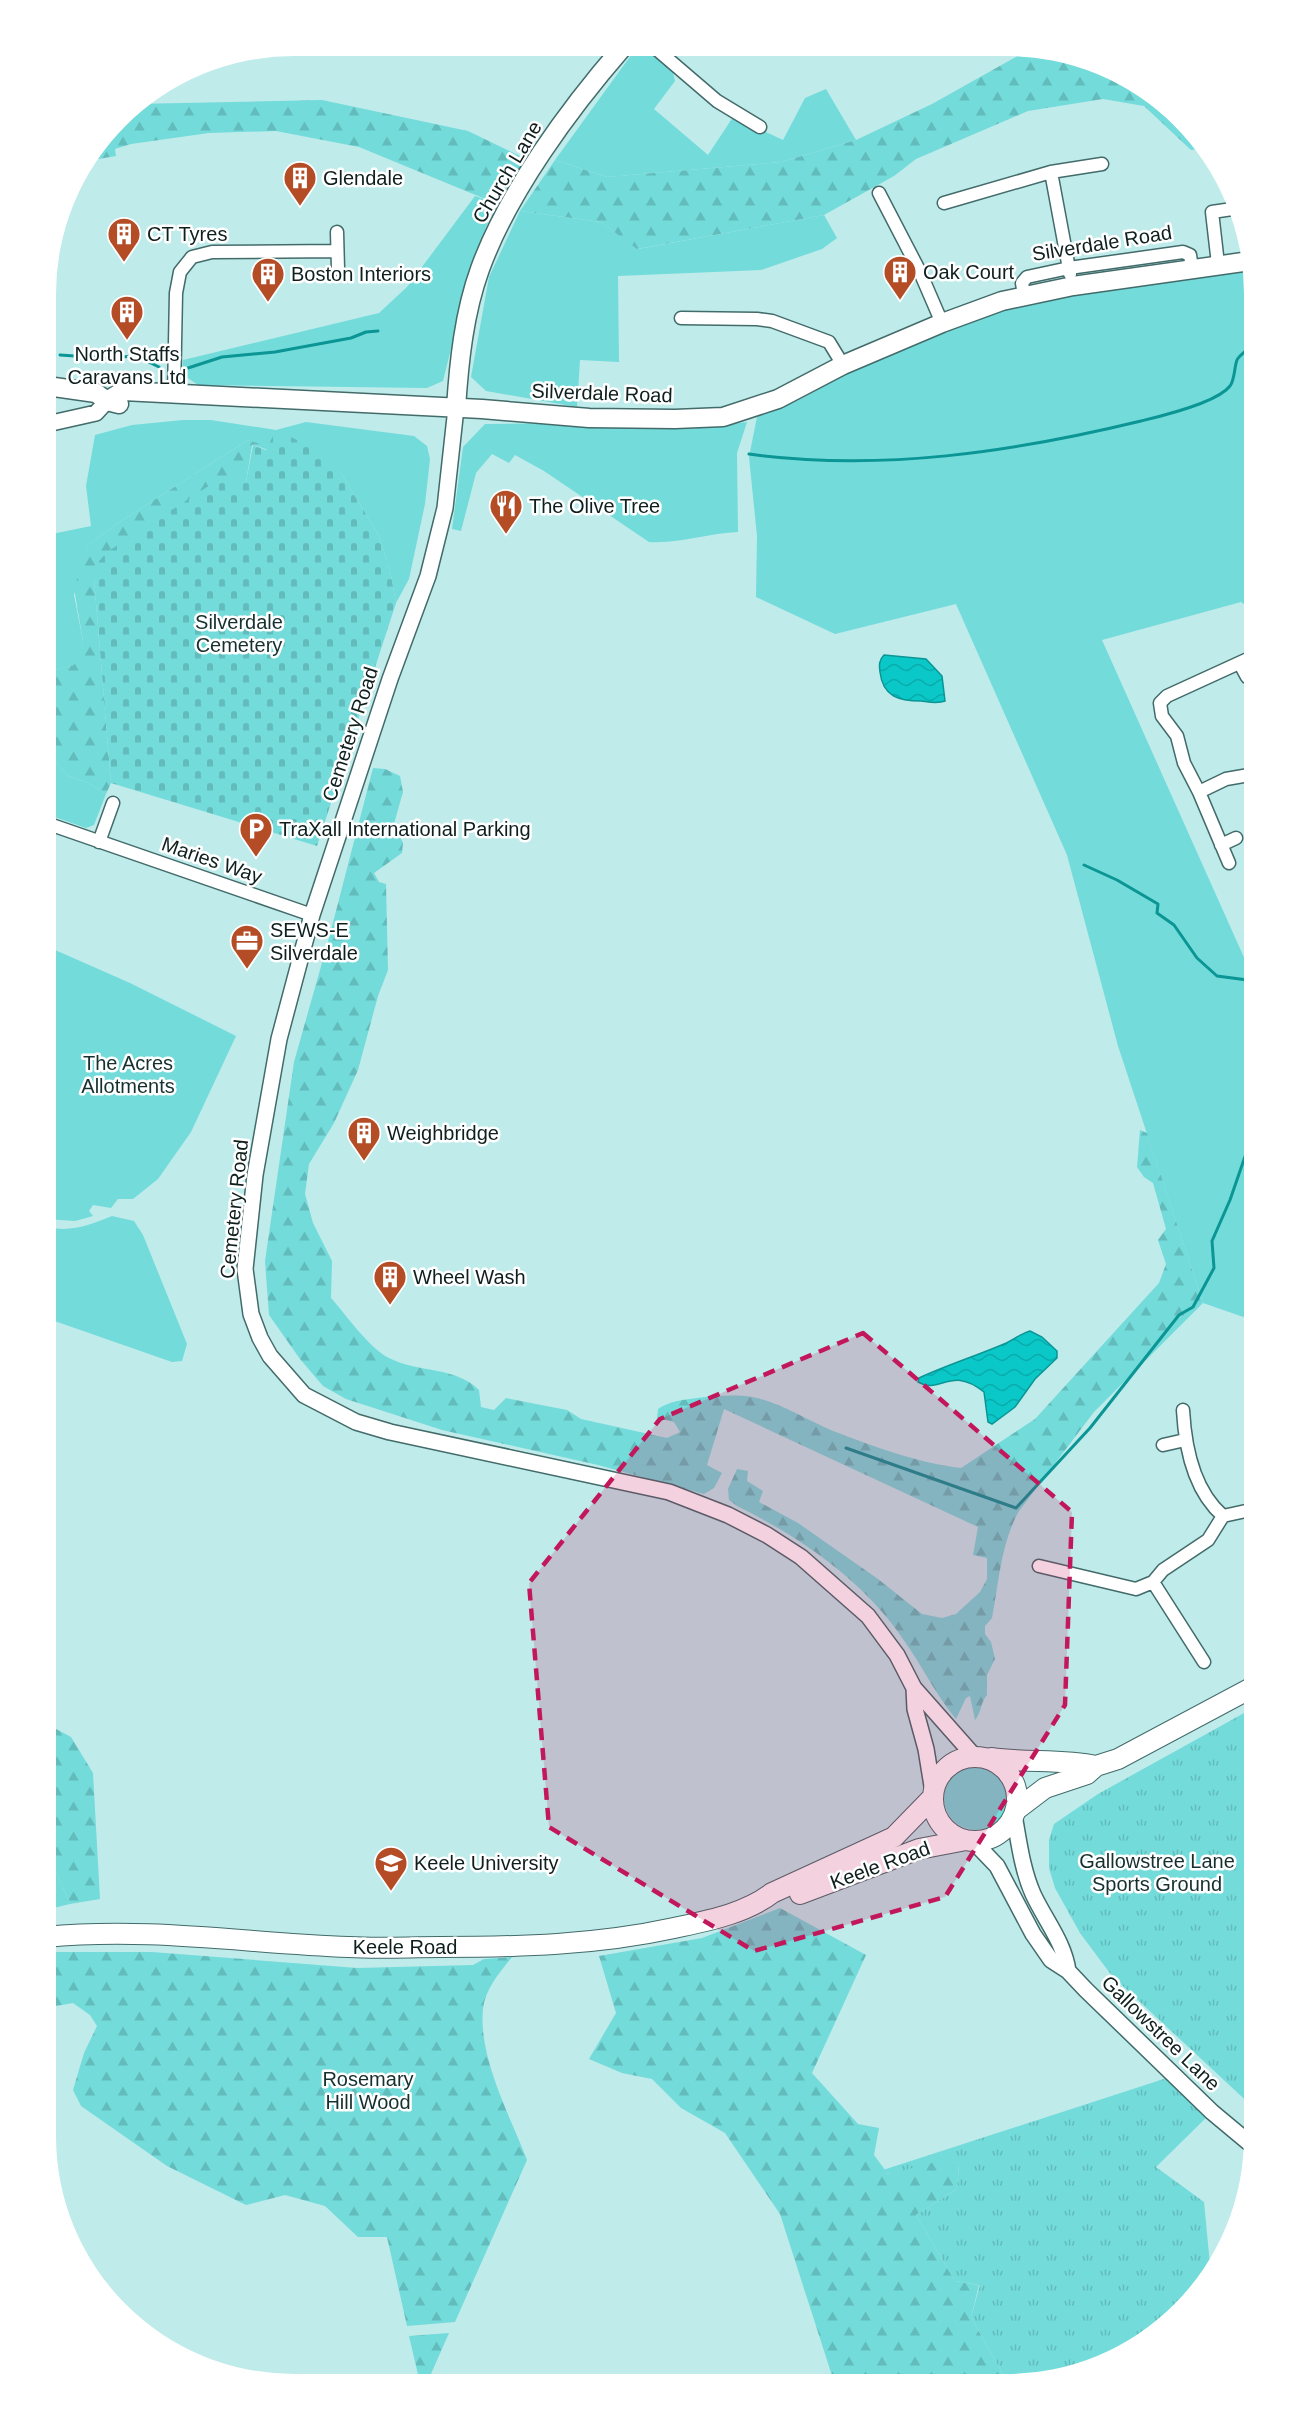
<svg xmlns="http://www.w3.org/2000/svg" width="1300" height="2430" font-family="Arial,sans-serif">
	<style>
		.green { fill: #73dbda }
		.forest { fill: url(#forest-firs) }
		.cemetery { fill: url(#cemetery-stones) }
		.park { fill: url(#park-tufts) }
		.water { fill: url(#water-waves); stroke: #0b9595; stroke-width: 1.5 }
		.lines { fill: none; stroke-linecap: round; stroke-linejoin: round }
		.stream { stroke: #0b9595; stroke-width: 3 }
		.minor-casing { stroke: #426b6a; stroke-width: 15 }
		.tertiary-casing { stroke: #426b6a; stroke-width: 18 }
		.secondary-casing { stroke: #426b6a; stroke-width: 21 }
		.primary-casing { stroke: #426b6a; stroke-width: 22 }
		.minor { stroke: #fff; stroke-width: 12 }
		.tertiary { stroke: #fff; stroke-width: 15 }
		.secondary { stroke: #fff; stroke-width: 18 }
		.primary { stroke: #fff; stroke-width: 20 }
		.marked { fill: #c2185b; fill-opacity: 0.2; stroke: #c2185b; stroke-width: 4.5; stroke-dasharray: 12 8; stroke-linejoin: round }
		.labels { text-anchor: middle; stroke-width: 5; stroke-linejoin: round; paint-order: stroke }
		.street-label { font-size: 20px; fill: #0e1f1e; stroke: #fff }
		.poi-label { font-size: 20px; fill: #0e1f1e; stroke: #fff; text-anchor: start }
		.park-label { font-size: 20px; fill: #16302f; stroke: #fff }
	</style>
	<defs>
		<pattern id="forest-firs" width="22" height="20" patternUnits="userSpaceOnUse" patternTransform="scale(1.5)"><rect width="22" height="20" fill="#73dbda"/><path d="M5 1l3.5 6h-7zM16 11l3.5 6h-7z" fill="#62bcbb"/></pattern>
		<pattern id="cemetery-stones" width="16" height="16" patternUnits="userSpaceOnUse" patternTransform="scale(1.5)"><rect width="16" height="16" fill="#73dbda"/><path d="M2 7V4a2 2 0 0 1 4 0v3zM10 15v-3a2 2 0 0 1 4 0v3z" fill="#62bcbb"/></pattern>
		<pattern id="park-tufts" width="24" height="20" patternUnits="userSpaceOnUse" patternTransform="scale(1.5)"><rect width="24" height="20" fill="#73dbda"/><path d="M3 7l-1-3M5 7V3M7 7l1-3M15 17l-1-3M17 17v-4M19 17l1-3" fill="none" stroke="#62bcbb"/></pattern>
		<pattern id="water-waves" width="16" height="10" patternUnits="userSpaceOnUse" patternTransform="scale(1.5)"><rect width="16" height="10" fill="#0ac8c8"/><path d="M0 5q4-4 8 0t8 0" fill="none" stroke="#09abab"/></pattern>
	</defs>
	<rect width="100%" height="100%" fill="#bfebeb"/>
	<path class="green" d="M 637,47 L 670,47 L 668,51 L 675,81 L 654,109 L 708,155 L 733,117 L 783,140 L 805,98 L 826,89 L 856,140 L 781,162 L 607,177 L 555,160 Z
		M 475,196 L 495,203 L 471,268 L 443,381 L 427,388 L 198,385 L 182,374 L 183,360 L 379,313 L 407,287 Z
		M 520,211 L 601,222 L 638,249 L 824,215 L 837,238 L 822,249 L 761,270 L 618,276 L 619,362 L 580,360 L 577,407 L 486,391 L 471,377 L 489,277 Z
		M 1251,270 L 1255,293 L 1255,613 L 1241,602 L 1102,640 L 1255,982 L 1255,1321 L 1203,1303 L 1118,1046 L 1067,855 L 956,604 L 835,634 L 756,597 L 757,536 L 749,457 L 757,417 L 799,400 L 847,374 L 999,310 L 1074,295 Z
		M 183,420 L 211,420 L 276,430 L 306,422 L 414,436 L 427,446 L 430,459 L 425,504 L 409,579 L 396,603 L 390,570 L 379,536 L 341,473 L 253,445 L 258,444 L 248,440 L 115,525 L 88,545 L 74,595 L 83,641 L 75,665 L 47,672 L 47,535 L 91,526 L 86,486 L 95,435 L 132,425 Z
		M 747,422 L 737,453 L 738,532 C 708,533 679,544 649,542 L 544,471 L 515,455 L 509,463 L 492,454 L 476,473 L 461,531 L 452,529 L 463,447 L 485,424 L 580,423 L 690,429 Z
		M 51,761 L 56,762 L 68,776 L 88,783 L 106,794 L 94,825 L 86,828 L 46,814 L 47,765 Z
		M 46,946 L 130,983 L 236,1036 L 191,1132 L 158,1179 L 133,1199 L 118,1199 L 111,1208 L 93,1205 L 89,1211 L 93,1216 L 75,1221 L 46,1219 Z
		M 112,1216 L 134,1221 L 143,1235 L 187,1344 L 182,1361 L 172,1362 L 46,1318 L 46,1226 C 68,1234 92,1224 112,1216 Z
		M944 1798a32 32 0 1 1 64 0a32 32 0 1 1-64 0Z
		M 45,1845 L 70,1904 L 45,1910 Z"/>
	<path class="forest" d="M 1028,50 L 1055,50 L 1116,70 L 1170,106 L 1207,148 L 1191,150 L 1144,106 L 1103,99 L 1028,111 L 916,159 L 894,176 L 824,215 L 637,249 L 601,222 L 520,211 L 555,160 L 607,177 L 781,162 L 856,140 L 932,104 Z
		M 322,100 L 468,131 L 528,160 L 495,203 L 359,147 L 276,131 L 209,133 L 131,144 L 115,149 L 116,156 L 87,161 L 129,107 L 134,104 Z
		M 248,440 L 260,444 L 252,445 L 246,482 L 94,579 L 111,783 L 106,794 L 88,783 L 68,776 L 56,762 L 51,761 L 47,765 L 47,672 L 74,665 L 83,641 L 74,588 L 88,545 L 115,525 Z
		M 373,768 L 385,769 L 400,776 L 403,792 L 394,824 L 403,843 L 402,853 L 374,873 L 379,882 L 386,884 L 388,970 L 378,996 L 358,1070 L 334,1123 L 309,1164 L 305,1194 L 313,1223 L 332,1261 L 331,1298 C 347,1316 369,1348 389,1358 C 418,1373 455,1366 479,1390 L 481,1407 L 494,1410 L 506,1398 L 567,1410 L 581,1419 L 667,1438 L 680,1432 L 674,1422 L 657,1418 L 658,1409 C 670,1401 682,1400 697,1398 C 715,1396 734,1394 752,1397 C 780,1402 806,1420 833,1431 C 873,1446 917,1463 961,1468 L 1035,1419 L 1159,1283 L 1166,1264 L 1158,1240 L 1166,1229 L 1153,1183 L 1144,1177 L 1137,1167 L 1140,1130 L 1147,1133 L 1203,1303 L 1094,1412 L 1019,1511 C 1001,1543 999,1581 992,1618 L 985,1626 L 985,1634 L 991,1642 L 995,1659 L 987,1675 L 987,1695 C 980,1703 982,1712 975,1720 L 970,1696 L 966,1698 L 956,1719 C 935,1694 922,1665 903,1639 C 863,1580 800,1537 737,1506 L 729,1500 L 728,1489 L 737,1469 L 748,1471 L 747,1481 L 763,1491 L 759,1502 L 798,1523 L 878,1579 L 922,1614 L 942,1618 L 956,1614 L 980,1592 L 987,1579 L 987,1558 L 973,1555 L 978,1527 L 724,1409 L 707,1465 L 722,1473 L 714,1488 L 704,1494 L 598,1465 L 442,1430 L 346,1399 L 323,1386 L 300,1359 L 269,1315 L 265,1261 L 294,1062 L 329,938 Z
		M 45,1723 L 71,1737 L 93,1773 L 100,1899 L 70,1904 L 45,1845 Z
		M 780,1908 L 866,1955 L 812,2073 L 858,2124 L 879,2128 L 874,2155 L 888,2174 L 947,2158 L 959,2164 L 957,2189 L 916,2215 L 955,2281 L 979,2285 L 971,2317 L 1009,2385 L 835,2385 L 780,2214 L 725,2133 L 681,2108 L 652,2079 L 622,2073 L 589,2059 L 616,2013 L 599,1956 L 702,1938 Z
		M 45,1952 L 152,1952 L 357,1968 L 473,1965 L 484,1959 L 512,1957 C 500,1972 485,1989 483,2009 C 478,2057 510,2116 527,2160 L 455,2322 L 407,2326 L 387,2237 L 358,2237 L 325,2206 L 285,2195 L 246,2205 L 167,2166 L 81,2106 L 73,2090 L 84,2053 L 97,2026 L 90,2015 L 73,2003 L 45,2008 Z
		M 449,2333 L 427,2383 L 420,2383 L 409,2336 Z"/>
	<path class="cemetery" d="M 276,430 L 322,452 L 341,473 L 379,536 L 390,570 L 396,603 L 317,846 L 111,783 L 94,579 L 95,566 L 107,552 L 221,478 L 246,482 L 253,445 L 266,450 Z"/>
	<path class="park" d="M 1255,1707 L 1254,2108 L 1112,1976 L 1080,1933 L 1055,1888 L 1049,1868 L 1049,1840 L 1054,1824 L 1098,1794 Z
		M 1176,2075 L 1212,2112 L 1156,2167 L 1204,2202 L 1211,2275 L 1203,2288 L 1145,2343 L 1087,2372 L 1074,2374 L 1071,2369 L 1050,2378 L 1009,2385 L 971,2317 L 980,2285 L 955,2281 L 916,2215 L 957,2189 L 959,2164 L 947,2159 L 889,2174 L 883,2170 Z"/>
	<path class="water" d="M 884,655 L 926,659 L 942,676 L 945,701 C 937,704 929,702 921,701 C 899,701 883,697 880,672 C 879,665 879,660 884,655 Z
		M 1030,1331 L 1042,1337 L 1057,1351 L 1057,1358 L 1035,1379 L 1015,1407 L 992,1424 L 988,1422 L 984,1392 C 951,1365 940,1395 918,1382 L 919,1378 C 947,1365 976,1356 1004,1344 C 1013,1340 1020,1334 1030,1331 Z"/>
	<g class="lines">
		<path class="stream" d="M 60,355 L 105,358 L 136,356 L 159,367
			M 188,368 L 222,357 L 275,352 L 351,338 L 366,332 L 378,331
			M 749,454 C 880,472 1013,452 1141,421 C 1162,416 1217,403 1230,386 C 1235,379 1234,368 1237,360 C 1239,355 1246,352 1249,347 C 1252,344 1253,339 1255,335
			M 1084,865 L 1117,880 L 1158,904 L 1157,913 L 1174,925 L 1197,958 L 1217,976 L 1255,981
			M 846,1448 L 1016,1508 L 1090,1428 L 1179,1315 L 1193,1307 L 1214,1268 L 1212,1241 L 1230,1200 L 1250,1142 L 1255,1141"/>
		<g class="minor-casing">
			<path id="minor" d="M 654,47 L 717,101 L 760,127
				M 1051,172 L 1070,274
				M 879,193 L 920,272 L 942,323
				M 944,203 L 1051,172 L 1102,164
				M 337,232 L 338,269
				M 1218,264 L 1212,212 L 1239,208
				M 1024,295 L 1022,283 L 1027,277 L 1069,268 L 1183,252 L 1190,255 L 1192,268
				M 681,318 L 757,319 L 772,321 L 829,342 L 843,365
				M 174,394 L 176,293 L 180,272 L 192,257 L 212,252 L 337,251
				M 1240,664 L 1247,677
				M 1199,792 L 1226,779 L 1249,775 L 1255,770
				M 46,823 L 312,915
				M 99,842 L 113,803
				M 1221,845 L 1236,838
				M 1229,863 L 1199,792 L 1184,763 L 1177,736 L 1162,716 L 1160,703 L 1167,696 L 1250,658
				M 1183,1410 C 1185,1447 1193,1490 1223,1516
				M 1163,1445 L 1185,1440
				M 1223,1516 L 1255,1509
				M 1039,1566 L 1136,1589 L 1153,1582 L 1163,1570 L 1208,1540 L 1223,1516
				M 1153,1582 L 1204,1662"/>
		</g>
		<g class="tertiary-casing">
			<path id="tertiary" d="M 456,408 L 445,508 L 428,576 L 390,679 L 312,915 L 279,1039 L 255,1175 L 245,1269 L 251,1314 L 260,1338 L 270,1356 L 304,1395 L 356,1422 L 390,1432 L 669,1492 L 728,1515 L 767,1535 L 801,1557 L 868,1616 L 897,1655 L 914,1688 L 975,1757
				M 47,424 L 96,413 L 107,401
				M 914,1688 L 915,1709 L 926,1749 L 933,1792
				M 1014,1815 C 1019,1842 1022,1869 1033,1894 C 1045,1920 1064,1942 1068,1971
				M 973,1841 L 997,1866 L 1033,1934 L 1051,1960 L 1068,1971 L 1086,1990 L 1212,2112 L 1254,2147"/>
		</g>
		<g class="secondary-casing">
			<path id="secondary" d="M 47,386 L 96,393 L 107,401 L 119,404
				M 107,401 L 123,391 L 482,409 L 589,418 L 675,419 L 723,417 L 778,399 L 843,365 L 942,323 L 1002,301 L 1073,286 L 1250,261
				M 456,408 C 459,362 464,313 480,269 C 508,192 569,109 623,47"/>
		</g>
		<g class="primary-casing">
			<path id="primary" d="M933 1799a42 42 0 1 1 84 0a42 42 0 1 1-84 0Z
				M 991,1758 C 1026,1763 1062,1759 1096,1766
				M 1016,1810 L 1045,1788 L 1087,1774 L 1096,1766 L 1118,1759 L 1255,1686
				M 800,1894 L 919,1849 L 966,1840
				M 45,1937 C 150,1927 245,1943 349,1947 C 379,1949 409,1947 440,1947 C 519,1947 596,1945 674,1928 C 706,1921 745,1914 772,1893 L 894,1837 L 933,1797"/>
		</g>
		<use href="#minor" class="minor"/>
		<use href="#tertiary" class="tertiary"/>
		<use href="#secondary" class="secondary"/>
		<use href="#primary" class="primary"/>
	</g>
	<path class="marked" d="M 863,1333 L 1072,1512 L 1065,1705 L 945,1897 L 754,1951 L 549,1827 L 529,1583 L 660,1419 Z"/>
	<defs>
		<g id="building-pin" transform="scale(1.725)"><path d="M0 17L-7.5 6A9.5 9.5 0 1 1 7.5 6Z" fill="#b44d26" stroke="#fff"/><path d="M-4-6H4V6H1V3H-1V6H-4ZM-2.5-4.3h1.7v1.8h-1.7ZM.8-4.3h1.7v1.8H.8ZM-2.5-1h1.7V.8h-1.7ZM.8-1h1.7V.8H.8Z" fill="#fff"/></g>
		<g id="restaurant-pin" transform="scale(1.725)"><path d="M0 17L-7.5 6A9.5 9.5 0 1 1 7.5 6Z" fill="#b44d26" stroke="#fff"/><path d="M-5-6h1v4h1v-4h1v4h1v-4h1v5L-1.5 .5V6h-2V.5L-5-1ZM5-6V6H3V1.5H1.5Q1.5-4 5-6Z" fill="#fff"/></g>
		<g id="parking-pin" transform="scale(1.725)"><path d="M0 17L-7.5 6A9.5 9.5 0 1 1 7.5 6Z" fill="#b44d26" stroke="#fff"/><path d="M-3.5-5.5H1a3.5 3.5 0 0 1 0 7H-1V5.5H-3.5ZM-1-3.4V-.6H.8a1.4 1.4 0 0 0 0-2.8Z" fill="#fff"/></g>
		<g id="office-pin" transform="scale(1.725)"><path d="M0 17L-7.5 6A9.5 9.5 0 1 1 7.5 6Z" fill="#b44d26" stroke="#fff"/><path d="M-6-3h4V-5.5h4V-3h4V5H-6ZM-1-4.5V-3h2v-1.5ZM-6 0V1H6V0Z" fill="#fff"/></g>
		<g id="university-pin" transform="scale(1.725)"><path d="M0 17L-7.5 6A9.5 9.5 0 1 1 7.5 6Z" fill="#b44d26" stroke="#fff"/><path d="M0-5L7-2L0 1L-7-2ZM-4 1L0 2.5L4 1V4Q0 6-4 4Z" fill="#fff"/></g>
	</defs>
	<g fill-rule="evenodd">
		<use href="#building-pin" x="300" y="178"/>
		<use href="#building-pin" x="124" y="234"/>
		<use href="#building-pin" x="900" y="272"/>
		<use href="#building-pin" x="268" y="274"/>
		<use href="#building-pin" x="127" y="312"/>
		<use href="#restaurant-pin" x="506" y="506"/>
		<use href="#parking-pin" x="256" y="829"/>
		<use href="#office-pin" x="247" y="941"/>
		<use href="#building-pin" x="364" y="1133"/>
		<use href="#building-pin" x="390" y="1277"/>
		<use href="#university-pin" x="391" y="1863"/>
	</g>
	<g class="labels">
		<g class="street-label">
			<text transform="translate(507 172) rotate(-59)" y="7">Church Lane</text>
			<text transform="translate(1102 243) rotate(-9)" y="7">Silverdale Road</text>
			<text transform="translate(602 393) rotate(2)" y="7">Silverdale Road</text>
			<text transform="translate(350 734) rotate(-72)" y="7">Cemetery Road</text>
			<text transform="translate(212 860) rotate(19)" y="7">Maries Way</text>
			<text transform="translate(234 1209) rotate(-84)" y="7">Cemetery Road</text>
			<text transform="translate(880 1865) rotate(-20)" y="7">Keele Road</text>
			<text x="405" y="1954">Keele Road</text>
			<text transform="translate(1161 2033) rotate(44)" y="7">Gallowstree Lane</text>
		</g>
		<g class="poi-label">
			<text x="323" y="185">Glendale</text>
			<text x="147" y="241">CT Tyres</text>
			<text x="923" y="279">Oak Court</text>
			<text x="291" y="281">Boston Interiors</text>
			<text x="127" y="361" text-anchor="middle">North Staffs<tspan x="127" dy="23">Caravans Ltd</tspan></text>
			<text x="529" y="513">The Olive Tree</text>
			<text x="279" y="836">TraXall International Parking</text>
			<text x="270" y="937">SEWS-E<tspan x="270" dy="23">Silverdale</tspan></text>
			<text x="387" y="1140">Weighbridge</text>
			<text x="413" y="1284">Wheel Wash</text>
			<text x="414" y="1870">Keele University</text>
		</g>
		<g class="park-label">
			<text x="239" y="629">Silverdale<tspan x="239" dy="23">Cemetery</tspan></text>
			<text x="128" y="1070">The Acres<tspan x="128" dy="23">Allotments</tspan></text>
			<text x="1157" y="1868">Gallowstree Lane<tspan x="1157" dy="23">Sports Ground</tspan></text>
			<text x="368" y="2086">Rosemary<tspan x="368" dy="23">Hill Wood</tspan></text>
		</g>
	</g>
	<path d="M0 0H1300V2430H0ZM294 56H1006A238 238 0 0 1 1244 294V2136A238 238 0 0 1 1006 2374H294A238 238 0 0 1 56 2136V294A238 238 0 0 1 294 56Z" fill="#fff" fill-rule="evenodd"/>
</svg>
